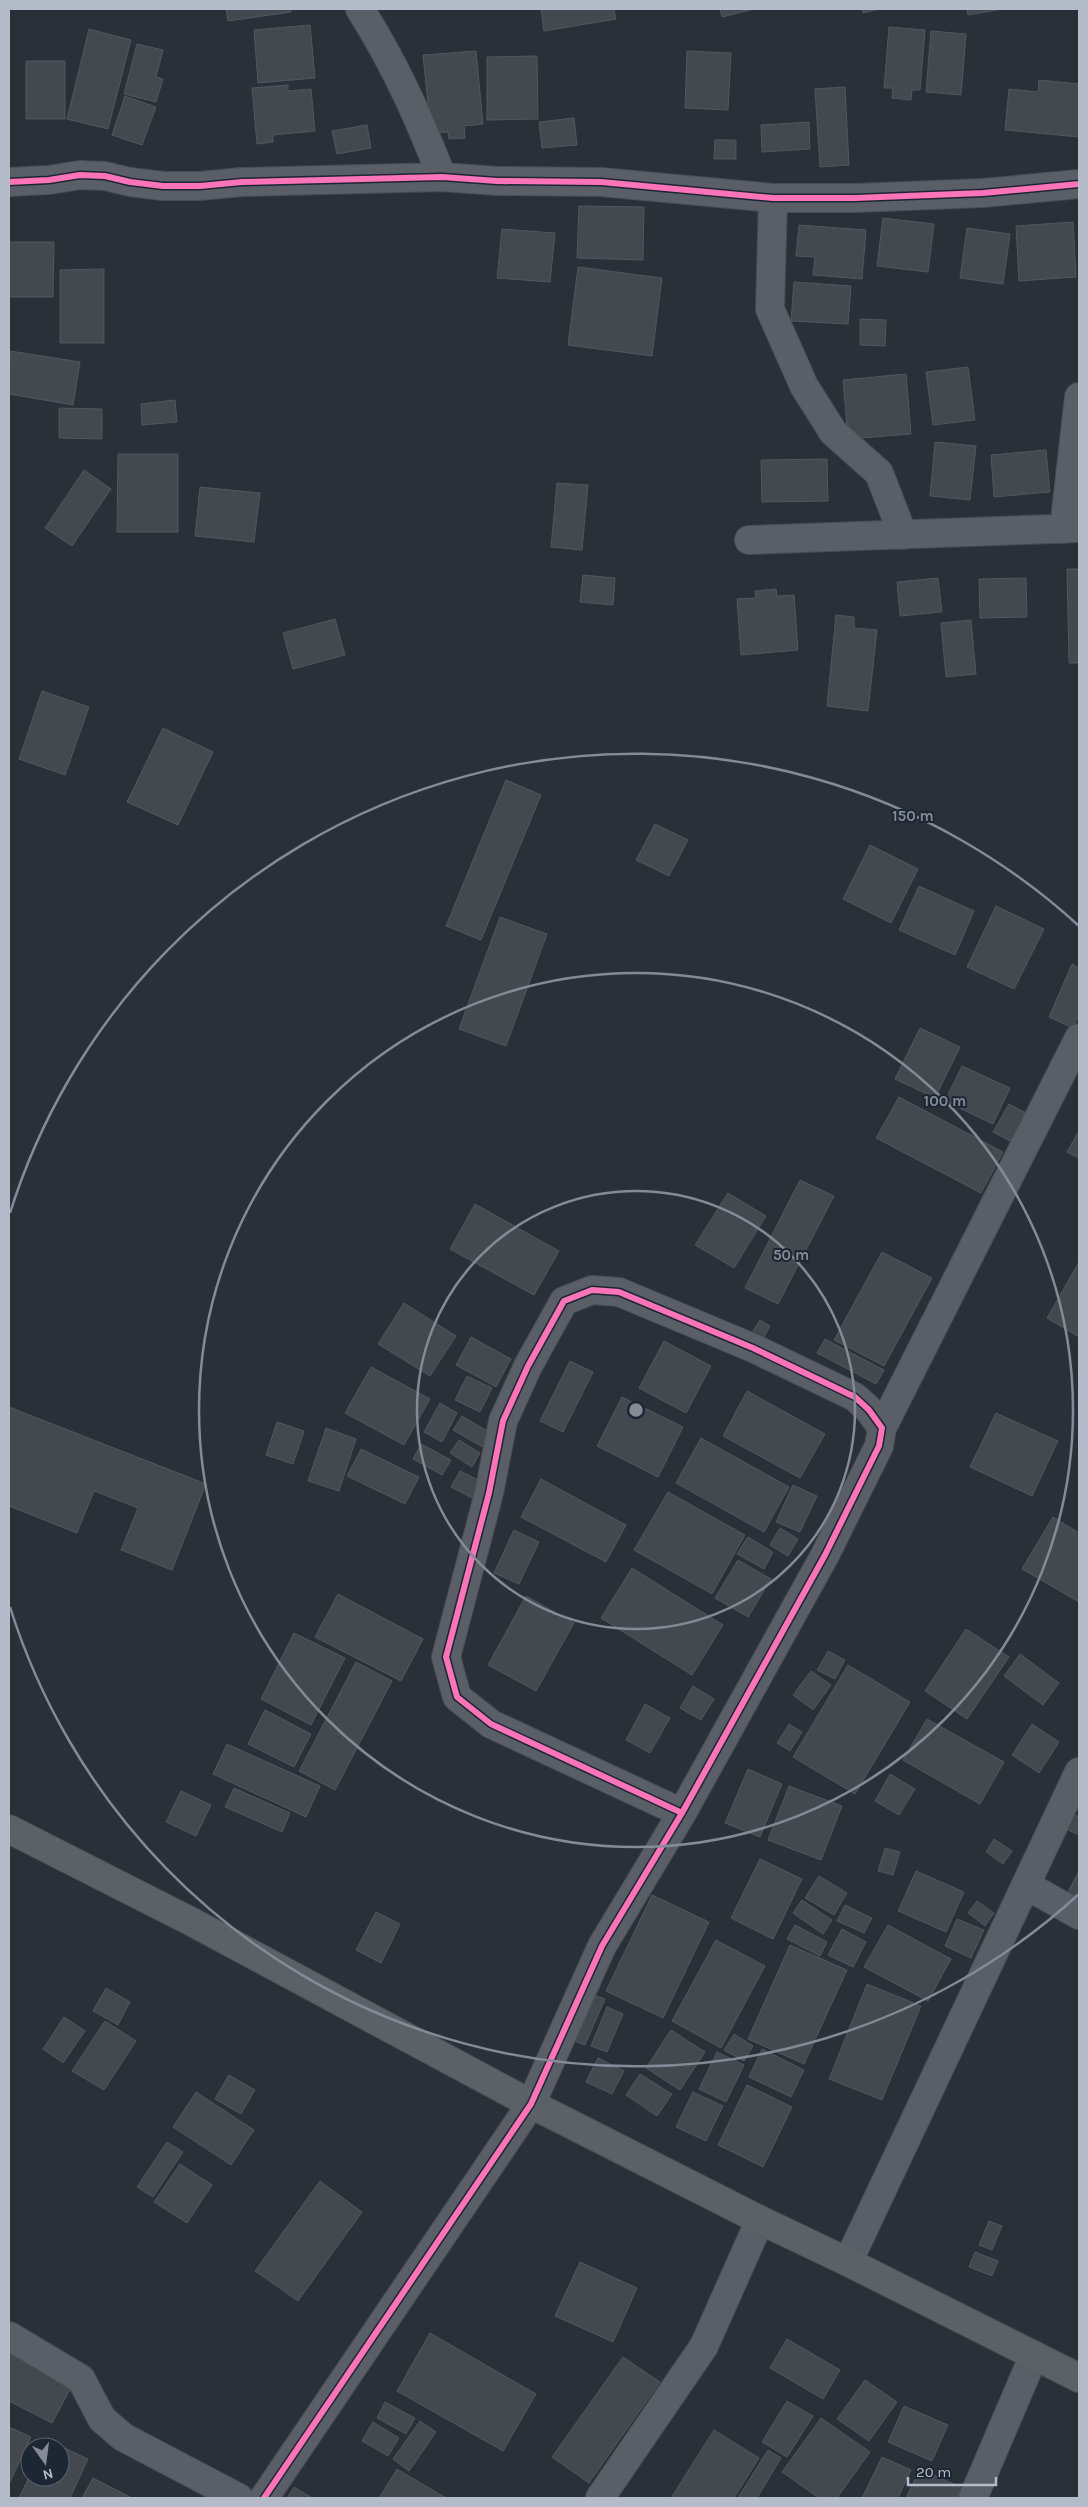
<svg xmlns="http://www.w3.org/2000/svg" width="1088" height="2507" font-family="Karla,sans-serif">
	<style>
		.building { fill: #444950; stroke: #52575f }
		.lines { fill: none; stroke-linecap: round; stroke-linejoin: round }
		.minor-casing { stroke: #484c53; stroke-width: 30 }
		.major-casing { stroke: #484c55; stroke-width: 30 }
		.minor { stroke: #5a5e66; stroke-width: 28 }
		.major { stroke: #5c6168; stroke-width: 28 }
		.cycleway-casing { stroke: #1d2633; stroke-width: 9 }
		.cycleway { stroke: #fb73b8; stroke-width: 6 }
		.ring { fill: none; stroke: #848b96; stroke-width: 2.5 }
		.centre { fill: #848b96; stroke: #1d2633; stroke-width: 2.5 }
		.ring-label { font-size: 15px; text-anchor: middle; font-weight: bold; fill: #848b96; stroke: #1d2633; stroke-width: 4; stroke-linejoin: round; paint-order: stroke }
	</style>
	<rect width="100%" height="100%" fill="#2a3038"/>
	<path class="building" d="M 226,9 L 291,9 L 291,12 L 228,21 Z
		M 541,9 L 614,9 L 616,19 L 544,31 Z
		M 720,9 L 754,9 L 722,17 Z
		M 862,9 L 879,9 L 863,13 Z
		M 967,9 L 1002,9 L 968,15 Z
		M 310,25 L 315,78 L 258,83 L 254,30 Z
		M 889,27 L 925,30 L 920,90 L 912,90 L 911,100 L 892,98 L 893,88 L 884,88 Z
		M 89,29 L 131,40 L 108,129 L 67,119 Z
		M 931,31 L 966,34 L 961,95 L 926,92 Z
		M 137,44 L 163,50 L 156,77 L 163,79 L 156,102 L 124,94 Z
		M 476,51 L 483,124 L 464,126 L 465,138 L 449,139 L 448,132 L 431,133 L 423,55 Z
		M 687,51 L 731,53 L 728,110 L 685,108 Z
		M 537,56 L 538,119 L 487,120 L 487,57 Z
		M 26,61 L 65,61 L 65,119 L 26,119 Z
		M 1039,80 L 1079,84 L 1079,137 L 1005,130 L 1009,89 L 1038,92 Z
		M 288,85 L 288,91 L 311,89 L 315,131 L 273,135 L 273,142 L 257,144 L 252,88 Z
		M 845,87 L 849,165 L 820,167 L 815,89 Z
		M 125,96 L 156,107 L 142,145 L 112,135 Z
		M 574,118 L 577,145 L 542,148 L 539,122 Z
		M 809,122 L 810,149 L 762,152 L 761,125 Z
		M 367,125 L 371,148 L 337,154 L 332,131 Z
		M 715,140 L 736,140 L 736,159 L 714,159 Z
		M 579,206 L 644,207 L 643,260 L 577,258 Z
		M 883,218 L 934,224 L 928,272 L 877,266 Z
		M 1073,222 L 1076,277 L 1019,281 L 1016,226 Z
		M 799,225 L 866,230 L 862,279 L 813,275 L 815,257 L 796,256 Z
		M 967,228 L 1010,234 L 1003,284 L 960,278 Z
		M 502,229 L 555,233 L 550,282 L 497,278 Z
		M 9,242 L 54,242 L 53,297 L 9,297 Z
		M 578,267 L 662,278 L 652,356 L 568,345 Z
		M 104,269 L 104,343 L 60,343 L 60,270 Z
		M 794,282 L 851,286 L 848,324 L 791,321 Z
		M 860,319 L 886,320 L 885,346 L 860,345 Z
		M 10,351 L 80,362 L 73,405 L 9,394 Z
		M 968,367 L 975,420 L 933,425 L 926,372 Z
		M 906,374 L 911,434 L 848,439 L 843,380 Z
		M 175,400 L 177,422 L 142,425 L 141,404 Z
		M 59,408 L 102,409 L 102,439 L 59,438 Z
		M 935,442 L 976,446 L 970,500 L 930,496 Z
		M 1046,450 L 1050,492 L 994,497 L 991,455 Z
		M 118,454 L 178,454 L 178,532 L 117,532 Z
		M 827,459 L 828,501 L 762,502 L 761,460 Z
		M 84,470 L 111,489 L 72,546 L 45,528 Z
		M 557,483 L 588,485 L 582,550 L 551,547 Z
		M 200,487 L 260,493 L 254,542 L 195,536 Z
		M 1067,569 L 1079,569 L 1079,663 L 1069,663 Z
		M 583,575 L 615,578 L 613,605 L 580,602 Z
		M 938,578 L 942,612 L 900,616 L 897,582 Z
		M 1026,578 L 1027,617 L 980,618 L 979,579 Z
		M 776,589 L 777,596 L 794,595 L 798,650 L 741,655 L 737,599 L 756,598 L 755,591 Z
		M 836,615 L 854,617 L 854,628 L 877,630 L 868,711 L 827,706 Z
		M 335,619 L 345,655 L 293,669 L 283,633 Z
		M 971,620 L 976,674 L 946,677 L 941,623 Z
		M 42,691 L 89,707 L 65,775 L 19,759 Z
		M 163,728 L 213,752 L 178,825 L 127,802 Z
		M 506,780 L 541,795 L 481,940 L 446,926 Z
		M 655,824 L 688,840 L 669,876 L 636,860 Z
		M 870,845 L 918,869 L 891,923 L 843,899 Z
		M 919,886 L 974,911 L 955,955 L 899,930 Z
		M 996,906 L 1044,929 L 1014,989 L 967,967 Z
		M 500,917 L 547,934 L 506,1046 L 459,1029 Z
		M 1072,964 L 1079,968 L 1079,1015 L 1073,1028 L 1049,1017 Z
		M 920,1028 L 960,1047 L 935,1098 L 895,1079 Z
		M 962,1066 L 1010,1088 L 993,1124 L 945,1101 Z
		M 899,1097 L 1003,1152 L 981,1193 L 876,1138 Z
		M 1009,1104 L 1026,1113 L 1010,1141 L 993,1132 Z
		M 1079,1131 L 1079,1158 L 1067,1152 Z
		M 800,1180 L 834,1196 L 778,1304 L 745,1288 Z
		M 728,1193 L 766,1216 L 734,1268 L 695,1245 Z
		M 475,1204 L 559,1251 L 534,1295 L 450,1249 Z
		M 882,1252 L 932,1278 L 884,1366 L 834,1340 Z
		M 1079,1262 L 1079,1337 L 1047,1318 Z
		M 404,1303 L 456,1336 L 430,1376 L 378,1344 Z
		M 760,1320 L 770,1326 L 763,1339 L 752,1333 Z
		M 471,1337 L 511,1359 L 496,1387 L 456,1365 Z
		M 825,1339 L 884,1370 L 876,1384 L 817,1353 Z
		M 664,1341 L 711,1366 L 686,1413 L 639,1388 Z
		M 570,1361 L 593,1372 L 563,1432 L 540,1421 Z
		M 371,1367 L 430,1399 L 404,1445 L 345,1413 Z
		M 467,1376 L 492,1388 L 480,1412 L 455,1400 Z
		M 747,1391 L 825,1434 L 800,1478 L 723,1436 Z
		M 622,1397 L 683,1427 L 658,1477 L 597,1446 Z
		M 440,1403 L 457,1413 L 442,1442 L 424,1432 Z
		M 9,1407 L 206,1484 L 172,1570 L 121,1550 L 138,1508 L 94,1491 L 77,1533 L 9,1506 Z
		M 996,1413 L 1058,1441 L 1032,1496 L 970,1467 Z
		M 462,1416 L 492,1434 L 484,1448 L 453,1430 Z
		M 277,1422 L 304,1431 L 293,1464 L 266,1455 Z
		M 326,1428 L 356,1439 L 339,1491 L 308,1481 Z
		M 701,1438 L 789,1487 L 764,1532 L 676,1483 Z
		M 459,1440 L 480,1453 L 472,1467 L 450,1453 Z
		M 421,1444 L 451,1460 L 442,1475 L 413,1459 Z
		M 361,1449 L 419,1477 L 405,1504 L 347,1476 Z
		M 460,1471 L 480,1481 L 472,1498 L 451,1487 Z
		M 541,1479 L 626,1525 L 606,1562 L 521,1517 Z
		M 793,1485 L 817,1496 L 800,1532 L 776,1522 Z
		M 668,1492 L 745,1535 L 712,1594 L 634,1550 Z
		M 1053,1517 L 1079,1533 L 1079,1602 L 1022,1569 Z
		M 780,1528 L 798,1539 L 788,1556 L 770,1545 Z
		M 514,1530 L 539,1542 L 519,1584 L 494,1573 Z
		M 748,1537 L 773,1552 L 764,1569 L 737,1554 Z
		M 738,1560 L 771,1579 L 748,1617 L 715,1598 Z
		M 632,1568 L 723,1625 L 692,1675 L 601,1618 Z
		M 338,1594 L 423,1639 L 401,1681 L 315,1637 Z
		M 526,1596 L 574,1623 L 536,1691 L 488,1665 Z
		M 966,1629 L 1009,1657 L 967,1719 L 925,1691 Z
		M 294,1633 L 345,1658 L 311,1725 L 261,1699 Z
		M 828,1651 L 845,1660 L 835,1679 L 817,1670 Z
		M 1020,1654 L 1059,1683 L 1043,1705 L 1004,1676 Z
		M 356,1662 L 392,1681 L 335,1790 L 299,1771 Z
		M 848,1665 L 910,1702 L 855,1794 L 793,1757 Z
		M 811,1671 L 831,1685 L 813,1710 L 793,1695 Z
		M 693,1686 L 714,1699 L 701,1720 L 680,1708 Z
		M 645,1704 L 670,1718 L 650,1753 L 626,1740 Z
		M 265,1710 L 311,1734 L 294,1767 L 248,1744 Z
		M 927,1719 L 1004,1762 L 980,1804 L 903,1760 Z
		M 789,1724 L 802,1732 L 790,1751 L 777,1743 Z
		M 1032,1724 L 1059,1742 L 1039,1773 L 1012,1755 Z
		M 227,1744 L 320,1786 L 306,1817 L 213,1774 Z
		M 748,1769 L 782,1784 L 760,1837 L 725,1823 Z
		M 890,1774 L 915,1789 L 899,1815 L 875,1801 Z
		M 789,1786 L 842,1806 L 821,1860 L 768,1840 Z
		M 234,1788 L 290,1813 L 282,1832 L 225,1807 Z
		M 181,1791 L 211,1805 L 196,1836 L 166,1822 Z
		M 1073,1814 L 1079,1817 L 1079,1835 L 1066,1829 Z
		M 994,1839 L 1012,1851 L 1003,1864 L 986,1852 Z
		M 885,1848 L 900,1852 L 893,1875 L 878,1871 Z
		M 760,1859 L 802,1879 L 773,1939 L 731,1918 Z
		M 916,1871 L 964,1892 L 946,1932 L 898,1911 Z
		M 1079,1871 L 1079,1898 L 1068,1892 Z
		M 819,1876 L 847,1893 L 834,1915 L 805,1898 Z
		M 652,1895 L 709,1922 L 663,2018 L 606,1991 Z
		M 802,1900 L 832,1920 L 823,1934 L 793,1913 Z
		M 977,1901 L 994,1913 L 985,1926 L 968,1913 Z
		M 845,1905 L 872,1918 L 864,1933 L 837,1921 Z
		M 376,1912 L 400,1924 L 381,1963 L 356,1950 Z
		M 957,1919 L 984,1930 L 971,1958 L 945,1946 Z
		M 795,1925 L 827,1942 L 820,1956 L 787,1939 Z
		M 888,1925 L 951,1959 L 928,2001 L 864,1967 Z
		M 842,1929 L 866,1942 L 853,1967 L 828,1955 Z
		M 716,1940 L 765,1966 L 721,2048 L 672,2021 Z
		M 790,1945 L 847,1970 L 804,2064 L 748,2039 Z
		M 867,1984 L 921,2006 L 882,2100 L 829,2079 Z
		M 106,1988 L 130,2002 L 118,2025 L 93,2011 Z
		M 591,1994 L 605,1999 L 585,2045 L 572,2040 Z
		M 607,2007 L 623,2014 L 607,2052 L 591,2046 Z
		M 64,2017 L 85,2031 L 63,2063 L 43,2049 Z
		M 105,2021 L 136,2041 L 104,2090 L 72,2071 Z
		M 671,2030 L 705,2052 L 680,2090 L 646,2068 Z
		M 734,2034 L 753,2046 L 744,2061 L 724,2050 Z
		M 762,2049 L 804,2070 L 791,2097 L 749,2077 Z
		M 717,2052 L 744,2065 L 726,2102 L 699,2089 Z
		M 598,2058 L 624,2071 L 612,2094 L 586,2082 Z
		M 640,2074 L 672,2094 L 657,2116 L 626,2095 Z
		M 229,2075 L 255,2090 L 241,2114 L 215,2099 Z
		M 747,2085 L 792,2107 L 763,2167 L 718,2145 Z
		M 196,2092 L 254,2130 L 231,2165 L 173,2127 Z
		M 693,2092 L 723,2106 L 706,2141 L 676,2127 Z
		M 167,2142 L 183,2152 L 153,2197 L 137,2187 Z
		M 180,2164 L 212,2185 L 187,2223 L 154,2202 Z
		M 320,2181 L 362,2212 L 298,2301 L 255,2271 Z
		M 989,2221 L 1002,2226 L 992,2250 L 979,2245 Z
		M 975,2252 L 998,2261 L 992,2276 L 969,2267 Z
		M 580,2262 L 637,2288 L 613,2342 L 555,2316 Z
		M 430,2333 L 536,2394 L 503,2451 L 397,2391 Z
		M 787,2339 L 840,2370 L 823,2399 L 770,2368 Z
		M 13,2349 L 74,2382 L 52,2423 L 9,2401 L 9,2357 Z
		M 623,2357 L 660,2382 L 589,2483 L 552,2457 Z
		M 865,2380 L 897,2402 L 869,2441 L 837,2419 Z
		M 787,2401 L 813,2416 L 787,2457 L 762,2442 Z
		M 385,2402 L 415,2418 L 406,2434 L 377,2418 Z
		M 904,2406 L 948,2425 L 932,2461 L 888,2442 Z
		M 821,2418 L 870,2452 L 837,2498 L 819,2498 L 782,2472 Z
		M 420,2421 L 436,2432 L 409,2471 L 393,2459 Z
		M 373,2422 L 399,2438 L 388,2456 L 362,2441 Z
		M 9,2427 L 31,2437 L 9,2484 Z
		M 714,2430 L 759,2458 L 734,2498 L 671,2498 Z
		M 47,2440 L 88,2459 L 70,2498 L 19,2498 L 30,2475 L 60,2477 L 60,2447 L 43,2447 Z
		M 768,2450 L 781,2458 L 757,2498 L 744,2498 L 739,2496 Z
		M 882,2457 L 911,2470 L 898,2498 L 862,2498 Z
		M 397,2469 L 446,2498 L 379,2498 Z
		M 920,2469 L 967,2490 L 963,2498 L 906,2498 Z
		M 93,2478 L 132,2498 L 82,2498 Z
		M 294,2487 L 312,2498 L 287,2498 Z"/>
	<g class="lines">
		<g class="minor-casing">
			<path id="minor" d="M 360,9 C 395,64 418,116 442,177
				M 9,182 L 49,180 L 80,175 L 105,176 L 130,182 L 163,186 L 200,186 L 242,182 L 442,177 L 497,181 L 601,182 L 773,198 L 855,198 L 983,193 L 1079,184
				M 773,198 L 770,309 L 804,386 L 833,432 L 879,473 L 903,535
				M 1064,529 L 1079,397
				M 749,540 L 1079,528
				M 882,1428 L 1079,1038
				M 1026,1885 L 1079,1915
				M 848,2262 L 1079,1772
				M 9,2336 L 81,2379 L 102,2419 L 123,2437 L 239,2498
				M 264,2498 L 531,2104 L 602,1946 L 682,1813 L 825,1555 L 879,1446 L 882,1428 L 869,1410 L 855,1397 L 753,1348 L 619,1292 L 592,1290 L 564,1301 L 528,1366 L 503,1421 L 489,1493 L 446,1657 L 457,1697 L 491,1724 L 682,1813
				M 600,2498 L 704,2346 L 760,2220
				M 973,2498 L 1034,2355"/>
		</g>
		<g class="major-casing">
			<path id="major" d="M 9,1829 L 194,1923 L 531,2104 L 760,2220 L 848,2262 L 1079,2378"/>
		</g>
		<use href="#minor" class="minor"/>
		<use href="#major" class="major"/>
		<g class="cycleway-casing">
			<path id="cycleway" d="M 9,182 L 49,180 L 80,175 L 105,176 L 130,182 L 163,186 L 200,186 L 242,182 L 442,177 L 497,181 L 601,182 L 773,198 L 855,198 L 983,193 L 1079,184
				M 264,2498 L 531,2104 L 602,1946 L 682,1813 L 825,1555 L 879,1446 L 882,1428 L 869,1410 L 855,1397 L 753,1348 L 619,1292 L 592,1290 L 564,1301 L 528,1366 L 503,1421 L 489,1493 L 446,1657 L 457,1697 L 491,1724 L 682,1813"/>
		</g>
		<use href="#cycleway" class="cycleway"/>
	</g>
	<g class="ring">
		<circle cx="636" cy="1410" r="219"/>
		<circle cx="636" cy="1410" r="437"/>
		<path d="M1079 1894A656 656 0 0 1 10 1607M10 1213A656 656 0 0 1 1079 926"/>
	</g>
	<circle cx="636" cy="1410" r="8" class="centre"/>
	<g class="ring-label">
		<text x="913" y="821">150 m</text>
		<text x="945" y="1106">100 m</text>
		<text x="791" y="1260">50 m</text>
	</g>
	<rect width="1088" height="2507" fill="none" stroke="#b4bcc9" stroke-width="20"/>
	<g transform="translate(45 2462) rotate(166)"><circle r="24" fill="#1d2633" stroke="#59626f"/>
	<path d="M0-4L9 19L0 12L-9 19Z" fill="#848b96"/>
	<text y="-8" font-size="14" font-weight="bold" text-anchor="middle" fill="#b4bcc9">N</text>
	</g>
	<path d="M908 2477v8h88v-8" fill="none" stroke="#b4bcc9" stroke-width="2.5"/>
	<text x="916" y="2477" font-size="15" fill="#b4bcc9" stroke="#1d2633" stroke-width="4" paint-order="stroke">20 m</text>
</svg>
